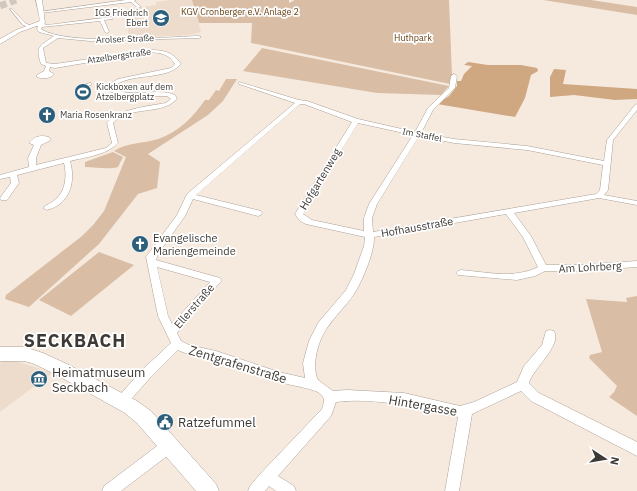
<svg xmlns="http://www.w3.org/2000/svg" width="637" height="491" font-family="'IBM Plex Sans',sans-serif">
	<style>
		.built { fill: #eddbcc }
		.green { fill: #d9bea5 }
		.forest { fill: #cfa781 }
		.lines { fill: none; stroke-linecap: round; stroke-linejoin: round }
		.motorway-tunnel { stroke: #d1c7bd; stroke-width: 7; stroke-dasharray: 7 3.5; stroke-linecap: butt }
		.pedestrian-casing { stroke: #aba096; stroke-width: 1 }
		.minor-casing { stroke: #aba096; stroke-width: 1 }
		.secondary-casing { stroke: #aba096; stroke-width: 1 }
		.pedestrian { fill: #fff; fill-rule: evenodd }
		.minor { fill: #fff; fill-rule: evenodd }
		.secondary { fill: #fff; fill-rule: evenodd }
		.labels { text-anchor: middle; stroke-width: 3.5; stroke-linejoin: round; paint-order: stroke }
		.far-park-label { font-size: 9px; fill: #694114; stroke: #fff }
		.far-poi-label { font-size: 9px; fill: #3d3934; stroke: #fff; text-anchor: start }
		.far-street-label { font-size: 9px; fill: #3d3934; stroke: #fff }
		.street-label { font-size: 11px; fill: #3d3934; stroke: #fff }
		.poi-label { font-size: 11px; fill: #3d3934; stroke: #fff; text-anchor: start }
		.near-street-label { font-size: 13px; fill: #3d3934; stroke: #fff }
		.near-poi-label { font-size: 13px; fill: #3d3934; stroke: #fff; text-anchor: start }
		.near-district-label { font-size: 18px; font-weight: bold; letter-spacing: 1px; fill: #3d3934; stroke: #fff }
	</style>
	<rect width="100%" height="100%" fill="#f6eadf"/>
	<path class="built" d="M 170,0 L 192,0 L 201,32 L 189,35 L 129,38 L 127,22 L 121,10 L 156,5 L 156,2 Z
		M 4,360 L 19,362 L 52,373 L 0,412 L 0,363 Z"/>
	<path class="green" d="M 192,0 L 289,0 L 289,3 L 295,0 L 449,0 L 452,76 L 450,84 L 251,43 L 252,23 L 199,23 Z
		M 543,0 L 591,0 L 637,7 L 637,15 Z
		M 262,48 L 449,86 L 441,95 L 377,93 L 243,71 Z
		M 226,79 L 237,79 L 223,101 L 208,115 L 148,154 L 160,162 L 157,188 L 138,194 L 99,244 L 29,307 L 5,299 L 6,295 L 82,236 L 93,225 L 104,211 L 126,157 L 114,151 C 128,142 143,144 158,139 C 179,132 193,117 205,100 L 209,100 L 216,90 L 219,91 Z
		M 113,152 L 123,157 L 118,167 C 107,170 96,167 85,167 L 85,162 Z
		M 99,252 L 134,265 L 71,316 L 39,300 Z
		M 637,296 L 637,416 L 609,397 L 614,392 L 617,386 L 589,358 L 590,355 L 602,352 L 586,299 L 627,302 L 626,298 Z"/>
	<path class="forest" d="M 468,62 L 488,65 L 521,65 L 537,68 L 538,71 L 531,75 L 525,98 L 515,117 L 437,104 L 449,96 L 457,86 L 457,81 L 461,81 L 464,74 L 472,66 L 464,65 Z
		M 554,69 L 566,70 L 563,84 L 637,89 L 637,99 L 615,100 L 574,95 L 550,97 L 550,77 Z"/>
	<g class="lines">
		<path class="motorway-tunnel" d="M 0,6 L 16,0"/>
		<g class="pedestrian-casing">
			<path id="pedestrian" d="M 90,83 L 91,83 L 91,85 L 85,86 L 83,85 Z"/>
		</g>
		<g class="minor-casing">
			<path id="minor" d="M 126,0 L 136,0 L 134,1 L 141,7 L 138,8 L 131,2 L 41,13 L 39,12 Z
				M 10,9 L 12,9 L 25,23 L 31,26 L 31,28 L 23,25 Z
				M 112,17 L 113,19 L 104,20 L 109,32 L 107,33 L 105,32 L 100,21 L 42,27 L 41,29 C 66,46 165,37 199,36 L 201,37 L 199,38 L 90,41 L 58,38 L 43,48 L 46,63 L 55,64 L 150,50 C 164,50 173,52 181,64 C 165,82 130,71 112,88 C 130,99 156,87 175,95 L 177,99 C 161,116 129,105 113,123 L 118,143 C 107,155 86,157 70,161 C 76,182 70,204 47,210 L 43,208 C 47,204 52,203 56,199 C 66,190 67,175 64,163 L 17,175 L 19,183 L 7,200 L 1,200 L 0,198 L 11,183 L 10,177 L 0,179 L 0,175 L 29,167 L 28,158 L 34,145 L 29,143 C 35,136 40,135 49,137 L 51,140 L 41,145 L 36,158 L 36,165 L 106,148 L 112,143 L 107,123 C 118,109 149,106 166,103 L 171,99 L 167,96 C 151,96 117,99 105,88 L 111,83 L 118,79 L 171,68 L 175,64 C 169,54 161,53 150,52 L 55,68 L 50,67 L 49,71 L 54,74 C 50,79 43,79 37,77 L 37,75 L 44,71 L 46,66 L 41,64 C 35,46 40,46 54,36 L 39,32 L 37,29 L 38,26 L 35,26 L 35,24 L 40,24 L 43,21 L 45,22 L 44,24 L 47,25 Z
				M 454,74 L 457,76 L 455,88 L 433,110 L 421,133 L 454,139 L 527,146 L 604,161 L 607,140 L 635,105 L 637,104 L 637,110 L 613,140 L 608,190 L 604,195 L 637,201 L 637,205 L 599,198 L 514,213 L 531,236 L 546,265 L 579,265 L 637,261 L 637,267 L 579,271 L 545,271 L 535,276 L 517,280 L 458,275 L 456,273 L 458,271 L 461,270 C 485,272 515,279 538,267 L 523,237 L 506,214 L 374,237 C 375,251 362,282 354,294 C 346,306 335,316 327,328 C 318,341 311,365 318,380 L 333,391 L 347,390 L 404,393 L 460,406 L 474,402 L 517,382 L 524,366 L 542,345 L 546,331 L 550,330 L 554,331 C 562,346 533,368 529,383 L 539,393 L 637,442 L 637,456 L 531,401 L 521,391 L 472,414 L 459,491 L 445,491 L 458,417 C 419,408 377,397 336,402 L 331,416 L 278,476 L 294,486 L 296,491 L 276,491 L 269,486 L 265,491 L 248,491 L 250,486 L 262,472 L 322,409 C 323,405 325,401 323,397 C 319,390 308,389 301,387 C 272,382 245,368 216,360 C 203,357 190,356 178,350 L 150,378 L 126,405 L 122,407 L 118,405 L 116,401 L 118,397 L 142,370 L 171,343 L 158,316 L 146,257 L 177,215 L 187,194 L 295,103 L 239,84 L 239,82 L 299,100 L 307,101 L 358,119 L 415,132 L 428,108 L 449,88 L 451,76 ZM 300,104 L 304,104 L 352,122 L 295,214 L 300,221 L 306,224 L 365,237 L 364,246 L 354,274 L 346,290 L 318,323 L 309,341 L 303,363 L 305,378 L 279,372 L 216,351 L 189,345 L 181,341 L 177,333 L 222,280 L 220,278 L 156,260 L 158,254 L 185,216 L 193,199 L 258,216 L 261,215 L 262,213 L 261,211 L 196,195 ZM 358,123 L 413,135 L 369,204 L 364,218 L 364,231 L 312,220 L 303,214 ZM 419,136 L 454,143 L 527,150 L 603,165 L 600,190 L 596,194 L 373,232 L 372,218 L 377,204 ZM 157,267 L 210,282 L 172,324 L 168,316 Z
				M 170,438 L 175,440 L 177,445 L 175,450 L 121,491 L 102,491 L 104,486 L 165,440 Z"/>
		</g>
		<g class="secondary-casing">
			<path id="secondary" d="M 36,0 L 42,0 L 45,23 L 20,32 L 0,44 L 0,39 L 16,30 L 40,21 Z
				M 0,347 L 24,347 L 43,353 L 67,364 L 137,401 L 151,411 L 216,484 L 219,491 L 196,491 L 137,423 L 125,413 L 55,374 L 32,363 L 24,361 L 0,361 Z"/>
		</g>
		<use href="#pedestrian" class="pedestrian"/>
		<use href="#minor" class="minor"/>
		<use href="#secondary" class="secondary"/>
	</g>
	<defs>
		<g id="school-disc" transform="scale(0.9)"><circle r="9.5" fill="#2c5f7b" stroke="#fff"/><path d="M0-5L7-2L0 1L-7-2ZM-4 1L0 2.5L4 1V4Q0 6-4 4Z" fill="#fff"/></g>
		<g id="stadium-disc" transform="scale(0.9)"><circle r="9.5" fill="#2c5f7b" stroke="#fff"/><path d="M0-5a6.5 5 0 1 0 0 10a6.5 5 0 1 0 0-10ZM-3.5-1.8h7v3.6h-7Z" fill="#fff"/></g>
		<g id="church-disc" transform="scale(0.9)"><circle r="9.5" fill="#2c5f7b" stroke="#fff"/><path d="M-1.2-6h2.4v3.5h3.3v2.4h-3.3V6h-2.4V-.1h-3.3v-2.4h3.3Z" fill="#fff"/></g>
		<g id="museum-disc" transform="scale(0.9)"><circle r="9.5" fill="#2c5f7b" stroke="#fff"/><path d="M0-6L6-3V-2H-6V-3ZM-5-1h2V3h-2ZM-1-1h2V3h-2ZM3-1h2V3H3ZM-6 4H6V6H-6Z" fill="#fff"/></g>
		<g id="civic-disc" transform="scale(0.9)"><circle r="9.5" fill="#2c5f7b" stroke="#fff"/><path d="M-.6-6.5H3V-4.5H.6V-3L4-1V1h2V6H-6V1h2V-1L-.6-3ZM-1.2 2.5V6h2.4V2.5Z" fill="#fff"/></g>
	</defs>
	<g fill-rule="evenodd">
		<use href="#school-disc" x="161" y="18"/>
		<use href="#stadium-disc" x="83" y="92"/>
		<use href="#church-disc" x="47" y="115"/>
		<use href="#church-disc" x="140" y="244"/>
		<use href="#museum-disc" x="39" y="379"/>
		<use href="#civic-disc" x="165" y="422"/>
	</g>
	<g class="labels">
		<g class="far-park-label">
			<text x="240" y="15">KGV Cronberger e.V. Anlage 2</text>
			<text x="413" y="41">Huthpark</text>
		</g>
		<g class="far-poi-label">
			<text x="148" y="16" text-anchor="end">IGS Friedrich<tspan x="148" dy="10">Ebert</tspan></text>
			<text x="96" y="90">Kickboxen auf dem<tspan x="96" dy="10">Atzelbergplatz</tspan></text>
			<text x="60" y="118">Maria Rosenkranz</text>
		</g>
		<g class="far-street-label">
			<text transform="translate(125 39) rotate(-2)" y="3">Arolser Straße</text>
			<text transform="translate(119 56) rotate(-8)" y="3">Atzelbergstraße</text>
			<text transform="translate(422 135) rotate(11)" y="3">Im Staffel</text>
		</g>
		<g class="street-label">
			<text transform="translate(320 179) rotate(-59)" y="4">Hofgartenweg</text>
			<text transform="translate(417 227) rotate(-10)" y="4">Hofhausstraße</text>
			<text transform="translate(590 267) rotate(-3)" y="4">Am Lohrberg</text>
			<text transform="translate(194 306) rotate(-49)" y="4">Ellerstraße</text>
		</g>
		<g class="poi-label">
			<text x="153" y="242">Evangelische<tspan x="153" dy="13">Mariengemeinde</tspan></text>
		</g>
		<g class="near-street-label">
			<text transform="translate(238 364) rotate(17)" y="5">Zentgrafenstraße</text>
			<text transform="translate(423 405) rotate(10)" y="5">Hintergasse</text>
		</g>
		<g class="near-poi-label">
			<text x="52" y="377">Heimatmuseum<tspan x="52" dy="15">Seckbach</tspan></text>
			<text x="178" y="427">Ratzefummel</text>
		</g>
		<g class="near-district-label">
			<text x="75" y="347">SECKBACH</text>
		</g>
	</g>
	<g transform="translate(605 459) rotate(102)" stroke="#ffffff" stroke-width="3" paint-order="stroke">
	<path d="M0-3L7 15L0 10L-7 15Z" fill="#3d3934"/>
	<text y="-6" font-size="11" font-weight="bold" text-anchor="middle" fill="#3d3934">N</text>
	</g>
</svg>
